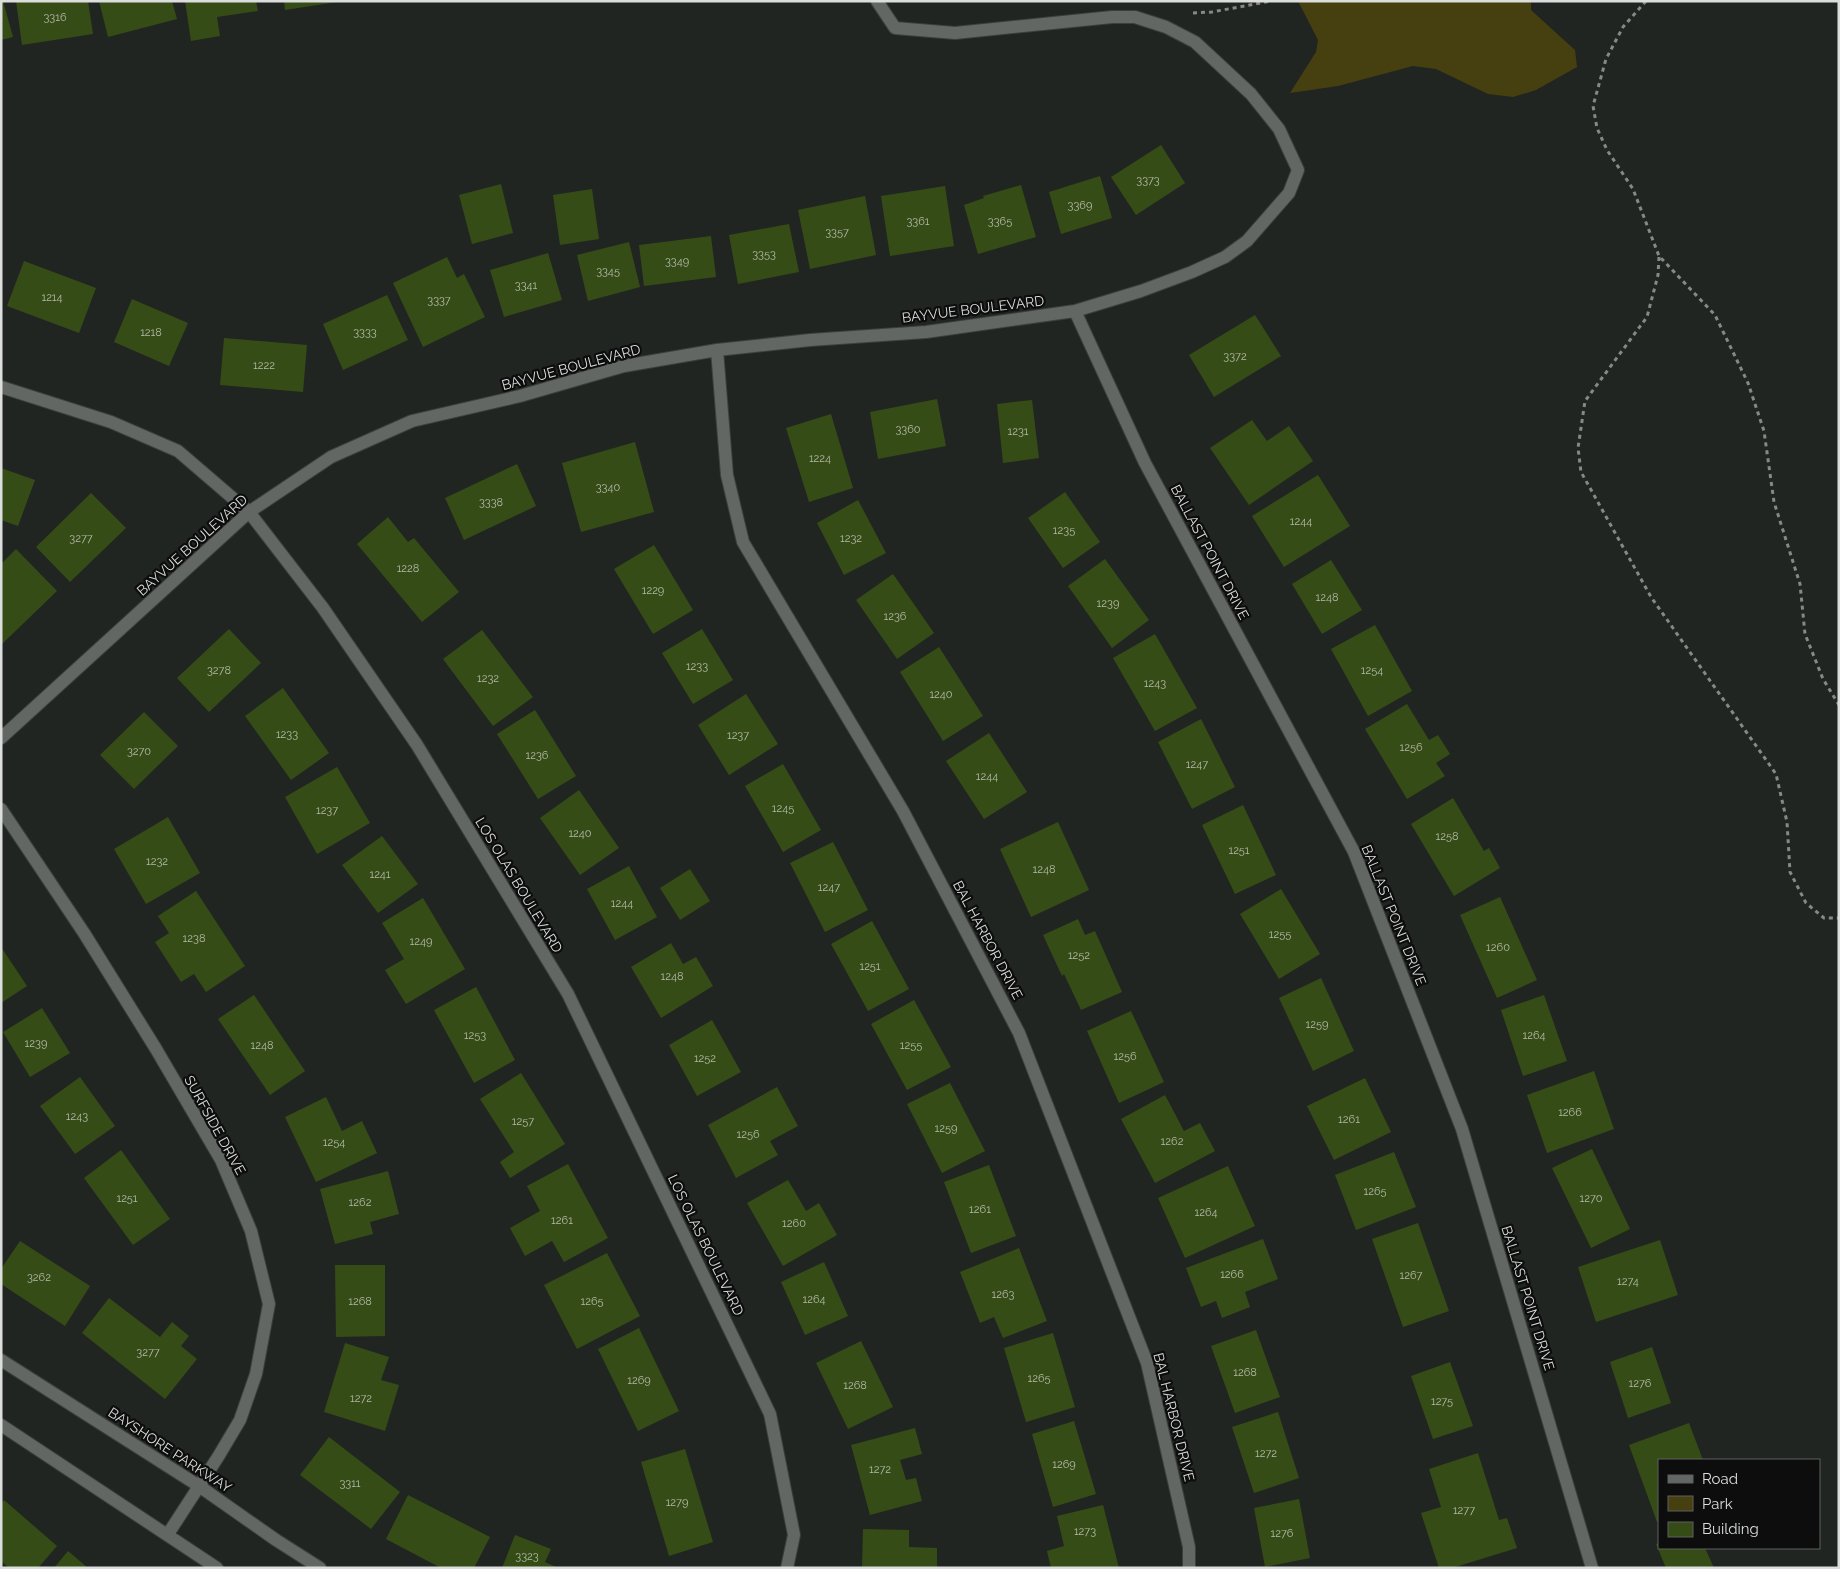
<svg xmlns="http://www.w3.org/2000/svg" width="1840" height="1569" font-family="Raleway,sans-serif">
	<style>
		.green { fill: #463f0f }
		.building { fill: #364c16 }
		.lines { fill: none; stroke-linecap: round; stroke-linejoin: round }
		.street-casing { stroke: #3c403d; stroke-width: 14 }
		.path { stroke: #868987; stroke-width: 3; stroke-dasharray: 4 4; stroke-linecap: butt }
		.street { stroke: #626764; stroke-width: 12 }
		.labels { text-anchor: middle; stroke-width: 4.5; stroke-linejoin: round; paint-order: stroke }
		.number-label { font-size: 11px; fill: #b2baaa }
		.street-label { font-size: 14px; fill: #dbdedc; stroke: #0c0d0c }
	</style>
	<rect width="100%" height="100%" fill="#212522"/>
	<path class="green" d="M 1298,1 L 1531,1 L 1531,10 L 1575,50 L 1577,67 L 1536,90 L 1513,97 L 1488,94 L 1436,69 L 1413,66 L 1338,86 L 1290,93 L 1316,52 L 1318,40 Z"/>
	<path class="building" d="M 1,1 L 3,1 L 13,37 L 1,40 Z
		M 16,1 L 88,1 L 93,34 L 22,45 Z
		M 99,1 L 172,1 L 177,19 L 108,37 Z
		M 185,1 L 256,1 L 258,11 L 217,17 L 220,36 L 191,41 Z
		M 284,1 L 337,1 L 337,2 L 285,10 Z
		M 1161,145 L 1185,183 L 1136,215 L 1111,177 Z
		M 1100,176 L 1112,218 L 1061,234 L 1049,192 Z
		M 501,184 L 513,233 L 472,244 L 459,195 Z
		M 1021,185 L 1036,237 L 978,254 L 964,205 L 984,198 L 983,196 Z
		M 945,186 L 954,246 L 890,256 L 881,196 Z
		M 592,189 L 599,239 L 560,245 L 553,195 Z
		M 865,196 L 876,255 L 810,269 L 798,210 Z
		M 789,224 L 799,272 L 738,284 L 729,235 Z
		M 711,236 L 716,277 L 644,286 L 639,245 Z
		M 629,242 L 640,287 L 588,301 L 577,255 Z
		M 548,253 L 562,300 L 504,317 L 490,270 Z
		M 447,257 L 457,278 L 464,274 L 485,317 L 423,347 L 393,283 Z
		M 24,261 L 96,288 L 79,333 L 7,306 Z
		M 387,295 L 408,340 L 343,370 L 323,324 Z
		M 132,299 L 188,323 L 169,366 L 114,342 Z
		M 1255,315 L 1281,356 L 1214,397 L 1189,355 Z
		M 224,338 L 307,345 L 303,392 L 220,385 Z
		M 937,399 L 946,446 L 878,459 L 870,412 Z
		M 1032,400 L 1039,458 L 1003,463 L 997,404 Z
		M 831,414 L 853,488 L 809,502 L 786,428 Z
		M 1252,420 L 1267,441 L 1289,426 L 1313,461 L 1249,505 L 1210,448 Z
		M 635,442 L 654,512 L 581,532 L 562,463 Z
		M 517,464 L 536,506 L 464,540 L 445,498 Z
		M 1,468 L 35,480 L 18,526 L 1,520 Z
		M 1318,475 L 1350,526 L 1284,567 L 1252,516 Z
		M 1065,492 L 1100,542 L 1063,568 L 1028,518 Z
		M 91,493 L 126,528 L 70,582 L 36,547 Z
		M 858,500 L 886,553 L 844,575 L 817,523 Z
		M 388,517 L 408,542 L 414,538 L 459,592 L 422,622 L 357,544 Z
		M 654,545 L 693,610 L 653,634 L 614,569 Z
		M 16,549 L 57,591 L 1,645 L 1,564 Z
		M 1105,559 L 1149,620 L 1112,648 L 1068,586 Z
		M 1331,560 L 1362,610 L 1322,634 L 1292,584 Z
		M 893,574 L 934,633 L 897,659 L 856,600 Z
		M 1375,625 L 1412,691 L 1368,716 L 1331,649 Z
		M 229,629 L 261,663 L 209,712 L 177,678 Z
		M 702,629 L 733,680 L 693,704 L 662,653 Z
		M 482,630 L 533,697 L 493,726 L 443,659 Z
		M 1155,634 L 1197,708 L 1155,731 L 1113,658 Z
		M 939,647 L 983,716 L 943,741 L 900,672 Z
		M 283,688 L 329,753 L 291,780 L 245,716 Z
		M 746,694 L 778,744 L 729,775 L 698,725 Z
		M 1407,704 L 1429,740 L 1438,735 L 1450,754 L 1436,763 L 1445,776 L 1407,799 L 1365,729 Z
		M 535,710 L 576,776 L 538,799 L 497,734 Z
		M 144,712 L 178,746 L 134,789 L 100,755 Z
		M 1201,719 L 1235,787 L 1192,809 L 1158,742 Z
		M 989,733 L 1027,792 L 984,819 L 946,761 Z
		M 783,764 L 821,830 L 783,852 L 745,786 Z
		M 337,767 L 370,823 L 317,854 L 285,797 Z
		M 579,790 L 619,848 L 580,875 L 540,818 Z
		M 1453,798 L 1484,851 L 1489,848 L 1500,868 L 1454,896 L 1411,824 Z
		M 1243,805 L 1276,875 L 1235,894 L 1202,825 Z
		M 168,817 L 200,873 L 146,904 L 114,849 Z
		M 1058,822 L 1089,890 L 1031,917 L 1000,849 Z
		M 382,836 L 418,884 L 378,913 L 342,865 Z
		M 833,842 L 868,910 L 825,932 L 790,863 Z
		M 629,866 L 657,917 L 615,940 L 587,889 Z
		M 690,869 L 710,901 L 680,920 L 660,888 Z
		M 1281,889 L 1320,954 L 1279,979 L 1240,914 Z
		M 196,891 L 245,966 L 206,992 L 194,974 L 181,982 L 155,942 L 169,933 L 158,916 Z
		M 1500,897 L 1537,980 L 1497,998 L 1460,915 Z
		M 423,898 L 465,969 L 406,1004 L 385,970 L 404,959 L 382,923 Z
		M 1078,919 L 1085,935 L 1095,931 L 1122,992 L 1081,1010 L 1064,974 L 1062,976 L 1043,935 Z
		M 872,921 L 909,989 L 868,1011 L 831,944 Z
		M 671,943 L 683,964 L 696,957 L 713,986 L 661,1018 L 631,967 Z
		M 1,947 L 27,986 L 1,1003 Z
		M 1321,978 L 1354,1051 L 1313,1071 L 1279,998 Z
		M 476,987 L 515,1060 L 474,1083 L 434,1010 Z
		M 254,995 L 305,1071 L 270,1095 L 218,1019 Z
		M 1544,995 L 1567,1061 L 1523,1076 L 1501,1010 Z
		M 914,1000 L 951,1067 L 907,1090 L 871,1024 Z
		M 42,1008 L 70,1053 L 30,1077 L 3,1032 Z
		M 1131,1011 L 1164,1082 L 1119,1103 L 1087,1031 Z
		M 712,1020 L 741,1072 L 697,1096 L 669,1045 Z
		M 1594,1071 L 1614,1129 L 1547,1153 L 1527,1095 Z
		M 521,1073 L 565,1144 L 510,1178 L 500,1162 L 514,1152 L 480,1099 Z
		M 80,1077 L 115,1126 L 75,1154 L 40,1106 Z
		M 1365,1078 L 1391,1132 L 1334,1160 L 1307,1106 Z
		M 950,1083 L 985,1151 L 942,1173 L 907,1104 Z
		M 777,1087 L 798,1126 L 770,1141 L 778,1155 L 736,1178 L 708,1125 Z
		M 1165,1095 L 1184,1131 L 1200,1123 L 1215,1151 L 1155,1183 L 1121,1119 Z
		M 326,1097 L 342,1131 L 362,1121 L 377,1153 L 316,1182 L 285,1117 Z
		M 1592,1149 L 1630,1229 L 1591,1248 L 1552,1168 Z
		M 121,1150 L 170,1219 L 133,1245 L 84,1178 Z
		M 1394,1152 L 1416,1207 L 1356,1230 L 1335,1175 Z
		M 568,1164 L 608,1238 L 564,1262 L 552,1241 L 525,1256 L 510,1228 L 540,1211 L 527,1186 Z
		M 989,1165 L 1016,1236 L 971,1253 L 944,1182 Z
		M 1228,1166 L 1255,1226 L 1185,1258 L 1158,1198 Z
		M 388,1171 L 399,1214 L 370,1222 L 373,1234 L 335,1244 L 320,1189 Z
		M 788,1180 L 806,1211 L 819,1203 L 837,1235 L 783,1266 L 747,1203 Z
		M 1418,1223 L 1449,1311 L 1403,1327 L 1372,1239 Z
		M 1263,1239 L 1278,1279 L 1245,1292 L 1250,1307 L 1222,1318 L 1216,1301 L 1201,1307 L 1186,1268 Z
		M 1660,1240 L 1678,1295 L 1596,1322 L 1578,1267 Z
		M 20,1241 L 90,1286 L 65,1326 L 1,1284 L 1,1269 Z
		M 1019,1248 L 1047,1321 L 1003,1338 L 994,1317 L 980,1323 L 960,1272 Z
		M 607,1253 L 640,1316 L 577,1349 L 544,1285 Z
		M 824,1262 L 848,1316 L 805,1335 L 781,1282 Z
		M 335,1265 L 385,1265 L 385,1336 L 336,1337 Z
		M 109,1298 L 160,1337 L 172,1322 L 189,1336 L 181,1346 L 197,1359 L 165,1399 L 82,1333 Z
		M 639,1328 L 679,1411 L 638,1431 L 598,1349 Z
		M 1256,1330 L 1280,1397 L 1235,1413 L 1211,1346 Z
		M 1053,1333 L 1075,1407 L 1026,1422 L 1004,1348 Z
		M 861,1341 L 893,1407 L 848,1429 L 816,1363 Z
		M 345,1343 L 389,1357 L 381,1380 L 399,1385 L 385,1431 L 324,1412 Z
		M 1652,1347 L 1671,1403 L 1628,1418 L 1610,1362 Z
		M 1450,1362 L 1473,1426 L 1433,1439 L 1411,1376 Z
		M 1278,1412 L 1299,1478 L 1254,1493 L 1232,1427 Z
		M 1074,1421 L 1096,1494 L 1053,1507 L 1032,1434 Z
		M 1689,1423 L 1703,1460 L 1659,1460 L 1659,1522 L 1657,1522 L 1629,1445 Z
		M 915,1428 L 922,1454 L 900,1460 L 906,1480 L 916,1478 L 922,1501 L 870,1515 L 851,1445 Z
		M 329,1437 L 400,1492 L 371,1529 L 300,1475 Z
		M 685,1449 L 713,1542 L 669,1556 L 641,1462 Z
		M 1478,1453 L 1499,1520 L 1507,1518 L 1517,1548 L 1452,1568 L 1439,1568 L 1421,1513 L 1441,1507 L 1429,1469 Z
		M 408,1495 L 490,1537 L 474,1568 L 441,1568 L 386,1539 Z
		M 1299,1499 L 1310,1558 L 1265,1567 L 1254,1508 Z
		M 4,1500 L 57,1546 L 38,1568 L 9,1568 L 1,1561 L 1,1504 Z
		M 1103,1505 L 1119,1568 L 1051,1568 L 1047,1551 L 1064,1546 L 1057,1516 Z
		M 863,1529 L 909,1530 L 909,1547 L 937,1548 L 937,1568 L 862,1568 Z
		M 515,1535 L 551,1549 L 545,1562 L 558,1568 L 502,1568 Z
		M 1659,1543 L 1659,1548 L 1705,1548 L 1714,1568 L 1666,1568 L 1656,1544 Z
		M 68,1551 L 88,1568 L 54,1568 Z"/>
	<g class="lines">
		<g class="street-casing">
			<path id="street" d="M 1075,311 L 1145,463 L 1354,852 L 1462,1129 L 1592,1568
				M 717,350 L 727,475 L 743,542 L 903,811 L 1019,1033 L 1147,1363 L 1189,1547 L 1189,1568
				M 1,387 L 111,422 L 178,451 L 249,512 L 323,608 L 417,745 L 568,994 L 770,1414 L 794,1535 L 787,1568
				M 1,738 L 249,512 L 331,457 L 412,421 L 520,396 L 624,366 L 717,350 L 810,340 L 926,332 L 1075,311 L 1141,291 L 1192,272 L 1225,257 L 1247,241 L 1289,193 L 1298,170 L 1279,129 L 1251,94 L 1195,42 L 1166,27 L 1135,17 L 1112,17 L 955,33 L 895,28 L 877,1
				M 1,809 L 84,933 L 156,1049 L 221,1160 L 251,1231 L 269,1304 L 256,1374 L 240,1420 L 218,1457 L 168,1534
				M 1,1360 L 199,1486 L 276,1540 L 320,1568
				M 1,1425 L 217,1568"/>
		</g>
		<path class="path" d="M 1646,1 L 1623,27 L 1606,59 L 1593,106 L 1597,128 L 1607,150 L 1633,189 L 1659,256 L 1715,315 L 1748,383 L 1764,431 L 1774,502 L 1800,584 L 1805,634 L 1823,679 L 1839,705
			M 1193,13 L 1212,12 L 1271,1
			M 1659,257 L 1658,275 L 1647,317 L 1585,401 L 1578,448 L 1581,472 L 1651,597 L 1776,774 L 1787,822 L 1790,872 L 1806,903 L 1824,918 L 1839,918"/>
		<use href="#street" class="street"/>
	</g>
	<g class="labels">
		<g class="number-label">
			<text x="55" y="21">3316</text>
			<text x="1148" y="184">3373</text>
			<text x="1080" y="209">3369</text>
			<text x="918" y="225">3361</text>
			<text x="1000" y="225">3365</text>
			<text x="837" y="236">3357</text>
			<text x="764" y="258">3353</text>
			<text x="677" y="265">3349</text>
			<text x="608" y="275">3345</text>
			<text x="526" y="289">3341</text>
			<text x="52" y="301">1214</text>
			<text x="439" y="304">3337</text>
			<text x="151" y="336">1218</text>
			<text x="365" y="336">3333</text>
			<text x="1235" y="360">3372</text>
			<text x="264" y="369">1222</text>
			<text x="908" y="433">3360</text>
			<text x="1018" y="435">1231</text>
			<text x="820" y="462">1224</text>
			<text x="608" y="491">3340</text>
			<text x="491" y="506">3338</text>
			<text x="1301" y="525">1244</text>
			<text x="1064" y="534">1235</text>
			<text x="81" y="542">3277</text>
			<text x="851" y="542">1232</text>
			<text x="408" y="572">1228</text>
			<text x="653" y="594">1229</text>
			<text x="1327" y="601">1248</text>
			<text x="1108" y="607">1239</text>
			<text x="895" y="620">1236</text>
			<text x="697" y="670">1233</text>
			<text x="219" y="674">3278</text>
			<text x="1372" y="674">1254</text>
			<text x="488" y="682">1232</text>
			<text x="1155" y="687">1243</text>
			<text x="941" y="698">1240</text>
			<text x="287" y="738">1233</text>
			<text x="738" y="739">1237</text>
			<text x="1411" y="751">1256</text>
			<text x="139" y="755">3270</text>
			<text x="537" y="759">1236</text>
			<text x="1197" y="768">1247</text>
			<text x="987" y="780">1244</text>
			<text x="783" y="812">1245</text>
			<text x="327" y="814">1237</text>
			<text x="580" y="837">1240</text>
			<text x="1447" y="840">1258</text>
			<text x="1239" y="854">1251</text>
			<text x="157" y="865">1232</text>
			<text x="1044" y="873">1248</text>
			<text x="380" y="878">1241</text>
			<text x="829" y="891">1247</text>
			<text x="622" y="907">1244</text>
			<text x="1280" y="938">1255</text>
			<text x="194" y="942">1238</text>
			<text x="421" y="945">1249</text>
			<text x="1498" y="951">1260</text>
			<text x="1079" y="959">1252</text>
			<text x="870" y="970">1251</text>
			<text x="672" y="980">1248</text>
			<text x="1317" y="1028">1259</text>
			<text x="475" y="1039">1253</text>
			<text x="1534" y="1039">1264</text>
			<text x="36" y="1047">1239</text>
			<text x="262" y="1049">1248</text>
			<text x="911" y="1049">1255</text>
			<text x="1125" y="1060">1256</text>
			<text x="705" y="1062">1252</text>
			<text x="1570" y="1116">1266</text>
			<text x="77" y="1120">1243</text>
			<text x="1349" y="1123">1261</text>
			<text x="523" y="1125">1257</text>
			<text x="946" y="1132">1259</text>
			<text x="748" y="1138">1256</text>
			<text x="1172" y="1145">1262</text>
			<text x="334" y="1146">1254</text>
			<text x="1375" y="1195">1265</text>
			<text x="127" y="1202">1251</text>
			<text x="1591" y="1202">1270</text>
			<text x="360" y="1206">1262</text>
			<text x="980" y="1213">1261</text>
			<text x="1206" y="1216">1264</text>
			<text x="562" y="1224">1261</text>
			<text x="794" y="1227">1260</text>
			<text x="1232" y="1278">1266</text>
			<text x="1411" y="1279">1267</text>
			<text x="39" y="1281">3262</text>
			<text x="1628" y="1285">1274</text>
			<text x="1003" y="1298">1263</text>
			<text x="814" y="1303">1264</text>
			<text x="360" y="1305">1268</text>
			<text x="592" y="1305">1265</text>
			<text x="148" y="1356">3277</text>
			<text x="1245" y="1376">1268</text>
			<text x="1039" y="1382">1265</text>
			<text x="639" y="1384">1269</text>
			<text x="1640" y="1387">1276</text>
			<text x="855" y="1389">1268</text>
			<text x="361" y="1402">1272</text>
			<text x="1442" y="1405">1275</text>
			<text x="1266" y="1457">1272</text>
			<text x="1064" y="1468">1269</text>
			<text x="880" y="1473">1272</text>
			<text x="350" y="1487">3311</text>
			<text x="677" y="1506">1279</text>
			<text x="1464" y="1514">1277</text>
			<text x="1085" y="1535">1273</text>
			<text x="1282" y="1537">1276</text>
			<text x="527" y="1560">3323</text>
		</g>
		<g class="street-label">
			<text transform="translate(973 309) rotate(-7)" y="5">BAYVUE BOULEVARD</text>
			<text transform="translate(571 367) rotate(-15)" y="5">BAYVUE BOULEVARD</text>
			<text transform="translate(192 545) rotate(-42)" y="5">BAYVUE BOULEVARD</text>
			<text transform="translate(1210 552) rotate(62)" y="5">BALLAST POINT DRIVE</text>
			<text transform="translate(519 885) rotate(59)" y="5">LOS OLAS BOULEVARD</text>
			<text transform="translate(1394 915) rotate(68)" y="5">BALLAST POINT DRIVE</text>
			<text transform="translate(988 940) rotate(62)" y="5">BAL HARBOR DRIVE</text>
			<text transform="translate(215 1125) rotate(61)" y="5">SURFSIDE DRIVE</text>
			<text transform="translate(706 1245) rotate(64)" y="5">LOS OLAS BOULEVARD</text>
			<text transform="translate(1528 1298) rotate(73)" y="5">BALLAST POINT DRIVE</text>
			<text transform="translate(1174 1417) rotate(76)" y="5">BAL HARBOR DRIVE</text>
			<text transform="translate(170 1450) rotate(33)" y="5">BAYSHORE PARKWAY</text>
		</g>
	</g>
	<rect width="1840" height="1569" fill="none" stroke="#dbdedc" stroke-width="5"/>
	<rect x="1658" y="1459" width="162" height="90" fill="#0c0d0c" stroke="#5f615f"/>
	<rect x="1668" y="1475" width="25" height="8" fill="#626764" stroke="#5f615f"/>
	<text x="1702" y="1484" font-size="15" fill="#dbdedc">Road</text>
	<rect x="1668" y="1496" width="25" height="15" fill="#463f0f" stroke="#5f615f"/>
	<text x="1702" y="1509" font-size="15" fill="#dbdedc">Park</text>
	<rect x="1668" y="1522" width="25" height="15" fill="#364c16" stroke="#5f615f"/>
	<text x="1702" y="1534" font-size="15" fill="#dbdedc">Building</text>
</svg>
